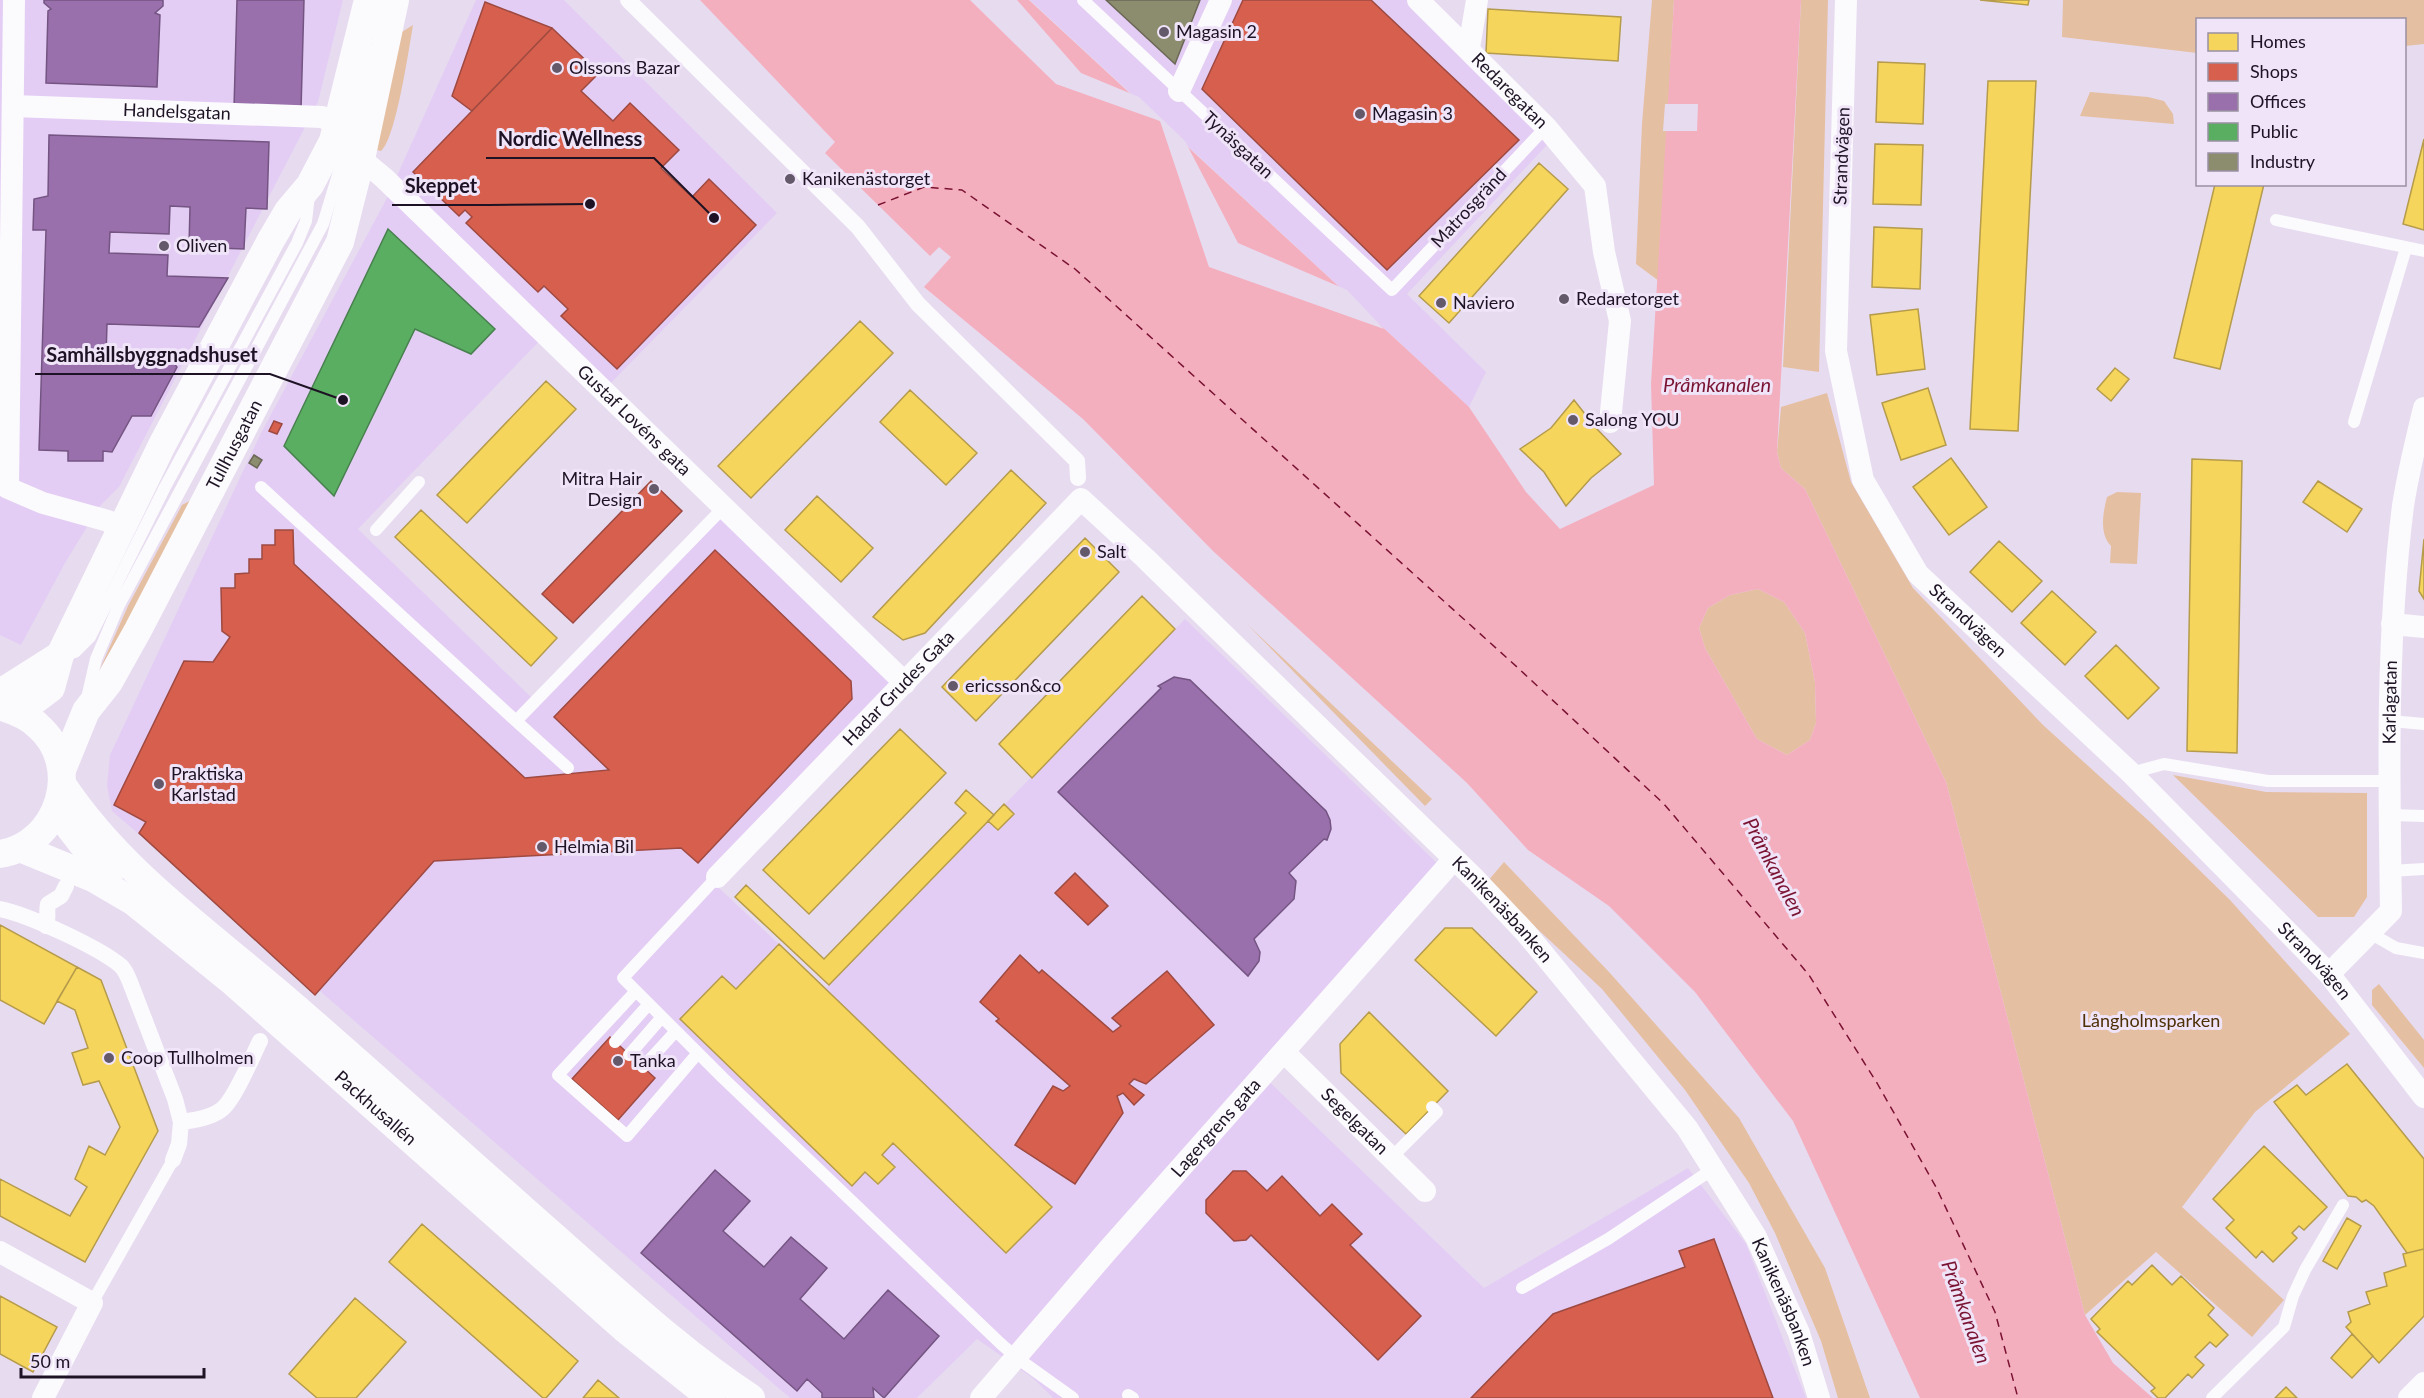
<svg xmlns="http://www.w3.org/2000/svg" width="2424" height="1398" font-family="Lato,sans-serif">
	<style>
		.built { fill: #e3cdf4 }
		.green { fill: #e5bfa1 }
		.water { fill: #f4afbf; fill-rule: evenodd }
		.pier { fill: #e7dbf0 }
		.homes { fill: #f6d55c; stroke: #b59b4b; stroke-width: 1.5 }
		.shops { fill: #d6604d; stroke: #9e4941; stroke-width: 1.5 }
		.offices { fill: #9970ab; stroke: #745482; stroke-width: 1.5 }
		.public { fill: #5aae61; stroke: #48804f; stroke-width: 1.5 }
		.industry { fill: #8c8c6e; stroke: #6b6858; stroke-width: 1.5 }
		.lines { fill: none; stroke-linecap: round; stroke-linejoin: round }
		.ferry { stroke: #7a1332; stroke-width: 1.5; stroke-dasharray: 8 6; stroke-linecap: butt }
		.service { stroke: #fbfafd; stroke-width: 12 }
		.pedestrian { stroke: #fbfafd; stroke-width: 16 }
		.minor { stroke: #fbfafd; stroke-width: 22 }
		.tertiary { stroke: #fbfafd; stroke-width: 28 }
		.poi-dot { fill: #64596b; stroke: #efe4f8; stroke-width: 2 }
		.labels { text-anchor: middle; stroke-width: 6; stroke-linejoin: round; paint-order: stroke }
		.poi-label { font-size: 18px; fill: #1d1324; stroke: #efe4f8; text-anchor: start }
		.street-label { font-size: 18px; fill: #1d1324; stroke: #efe4f8 }
		.park-label { font-size: 18px; fill: #4e3006; stroke: #efe4f8 }
		.water-label { font-size: 20px; font-style: italic; fill: #7a1332; stroke: #efe4f8 }
		.leader { fill: none; stroke: #1d1324; stroke-width: 2 }
		.callout-dot { fill: #1d1324; stroke: #efe4f8; stroke-width: 2 }
		.callout-label { font-size: 20px; text-anchor: middle; font-weight: bold; fill: #1d1324; stroke: #efe4f8; stroke-width: 6; stroke-linejoin: round; paint-order: stroke }
	</style>
	<rect width="100%" height="100%" fill="#e7dbf0"/>
	<path class="built" d="M 0,0 L 343,0 L 318,102 L 119,487 L 99,507 L 65,563 L 21,645 L 0,635 Z
		M 476,0 L 564,0 L 777,213 L 608,386 L 552,328 L 358,529 L 536,702 L 721,514 L 905,683 L 719,888 L 826,988 L 1185,619 L 1439,865 L 1255,1068 L 1484,1288 L 1688,1168 L 1746,1244 L 1806,1398 L 1053,1398 L 1033,1378 L 977,1339 L 917,1398 L 790,1398 L 112,811 L 107,786 L 110,755 L 260,435 L 387,198 Z
		M 1030,0 L 1425,0 L 1561,130 L 1407,294 L 1486,372 L 1469,407 Z"/>
	<path class="green" d="M 1652,0 L 1674,0 L 1659,281 L 1636,264 L 1642,124 Z
		M 1801,0 L 1828,0 L 1819,372 L 1783,367 Z
		M 2063,0 L 2424,0 L 2424,44 L 2405,46 L 2404,20 L 2198,20 L 2197,53 L 2062,37 Z
		M 413,25 C 409,48 396,139 381,151 L 377,150 L 397,35 Z
		M 2090,92 L 2148,97 L 2164,101 L 2173,114 L 2174,124 L 2080,116 Z
		M 1827,393 L 1851,482 L 1913,588 L 2043,725 L 2150,822 L 2230,900 L 2350,1034 L 2255,1112 L 2182,1207 L 2284,1300 L 2252,1337 L 2156,1252 L 2085,1315 L 1946,782 L 1805,489 L 1781,468 L 1777,452 L 1781,407 Z
		M 2117,492 L 2141,493 L 2137,564 L 2110,563 L 2111,546 C 2099,533 2103,513 2107,497 Z
		M 199,496 L 99,671 L 128,606 L 182,505 Z
		M 1758,589 L 1784,602 L 1805,633 L 1815,682 L 1816,723 L 1810,740 L 1787,755 L 1757,739 L 1705,648 L 1699,628 L 1708,608 L 1730,595 Z
		M 1247,624 L 1432,799 L 1425,806 Z
		M 2173,775 L 2266,792 L 2367,793 L 2367,897 L 2354,917 L 2318,917 Z
		M 1504,862 L 1609,972 L 1739,1118 L 1825,1268 L 1870,1398 L 1838,1398 L 1821,1341 L 1775,1233 L 1749,1183 L 1685,1090 L 1602,989 L 1487,882 Z
		M 2379,984 L 2424,1040 L 2424,1068 L 2372,1005 L 2372,990 Z"/>
	<path class="water" d="M 700,0 L 1029,0 L 1469,407 L 1526,492 L 1560,529 L 1654,485 L 1651,384 L 1674,0 L 1801,0 L 1777,452 L 1781,468 L 1805,489 L 1946,782 L 2085,1315 L 2113,1363 L 2153,1398 L 1920,1398 L 1793,1121 L 1695,992 L 1609,906 L 1528,850 L 1467,783 L 1213,551 L 1083,419 L 924,287 L 951,257 L 939,247 L 930,256 L 825,153 L 835,142 ZM 1758,589 L 1784,602 L 1805,633 L 1815,682 L 1816,723 L 1810,740 L 1787,755 L 1757,739 L 1705,648 L 1699,628 L 1708,608 L 1730,595 Z"/>
	<path class="pier" d="M 970,0 L 1017,0 L 1081,73 L 1139,97 L 1185,141 L 1238,243 L 1347,290 L 1384,329 L 1209,267 L 1160,121 L 1056,84 Z
		M 1665,104 L 1698,104 L 1697,131 L 1663,131 Z"/>
	<path class="homes" d="M 1980,0 L 2029,0 L 2028,5 Z
		M 1488,9 L 1621,17 L 1618,61 L 1486,53 Z
		M 1878,62 L 1925,64 L 1923,124 L 1876,122 Z
		M 1988,81 L 2036,81 L 2018,431 L 1970,429 Z
		M 2424,139 L 2424,230 L 2403,224 Z
		M 1875,144 L 1923,145 L 1921,205 L 1873,204 Z
		M 1539,163 L 1568,189 L 1449,323 L 1419,296 Z
		M 2215,184 L 2264,184 L 2220,369 L 2174,358 Z
		M 1874,227 L 1922,229 L 1920,289 L 1872,287 Z
		M 1918,309 L 1925,369 L 1877,375 L 1870,315 Z
		M 860,321 L 893,353 L 751,498 L 718,466 Z
		M 2115,368 L 2129,379 L 2111,401 L 2097,389 Z
		M 546,381 L 576,409 L 467,523 L 437,495 Z
		M 1928,388 L 1946,445 L 1901,460 L 1882,403 Z
		M 910,390 L 977,453 L 946,485 L 880,422 Z
		M 1574,400 L 1596,428 L 1621,454 L 1591,478 L 1566,506 L 1544,472 L 1520,449 L 1551,428 Z
		M 1951,458 L 1987,507 L 1949,535 L 1913,487 Z
		M 2192,459 L 2242,461 L 2237,753 L 2187,751 Z
		M 1011,470 L 1046,503 L 925,633 L 903,640 L 873,617 Z
		M 2318,481 L 2362,509 L 2347,532 L 2303,502 Z
		M 817,496 L 873,548 L 841,582 L 785,530 Z
		M 421,510 L 557,638 L 531,666 L 395,537 Z
		M 1085,538 L 1119,572 L 976,721 L 942,687 Z
		M 2424,539 L 2424,599 L 2419,591 Z
		M 1999,541 L 2042,581 L 2012,612 L 1970,572 Z
		M 2052,591 L 2096,632 L 2065,665 L 2021,623 Z
		M 1142,596 L 1175,629 L 1032,778 L 999,744 Z
		M 2116,645 L 2159,688 L 2128,719 L 2085,676 Z
		M 900,729 L 946,773 L 809,914 L 763,870 Z
		M 966,790 L 994,815 L 829,985 L 735,897 L 746,885 L 824,959 L 966,813 L 955,803 Z
		M 1004,804 L 1014,814 L 998,830 L 988,821 Z
		M 0,925 L 77,967 L 44,1024 L 0,1000 Z
		M 1445,928 L 1472,928 L 1537,992 L 1496,1036 L 1415,960 Z
		M 779,944 L 1052,1207 L 1006,1253 L 893,1143 L 882,1155 L 895,1167 L 878,1184 L 865,1172 L 852,1186 L 680,1019 L 722,976 L 736,989 Z
		M 77,967 L 101,980 L 158,1131 L 85,1262 L 0,1216 L 0,1179 L 70,1216 L 87,1187 L 75,1179 L 89,1146 L 105,1155 L 120,1127 L 99,1081 L 83,1085 L 72,1053 L 88,1048 L 75,1010 L 57,1001 Z
		M 1369,1012 L 1448,1091 L 1406,1134 L 1341,1073 L 1340,1044 Z
		M 2347,1064 L 2424,1159 L 2424,1249 L 2407,1253 L 2374,1206 L 2366,1200 L 2362,1202 L 2356,1197 L 2348,1196 L 2274,1102 L 2297,1085 L 2306,1095 Z
		M 2264,1146 L 2327,1207 L 2304,1230 L 2299,1226 L 2292,1233 L 2297,1238 L 2273,1262 L 2262,1251 L 2256,1258 L 2226,1228 L 2234,1220 L 2213,1199 Z
		M 2347,1218 L 2361,1226 L 2337,1269 L 2323,1261 Z
		M 422,1224 L 578,1361 L 546,1398 L 543,1398 L 389,1262 Z
		M 2424,1249 L 2424,1316 L 2379,1363 L 2346,1327 L 2351,1322 L 2348,1312 L 2370,1304 L 2366,1292 L 2387,1286 L 2384,1273 L 2406,1266 L 2403,1254 Z
		M 2152,1265 L 2172,1285 L 2181,1276 L 2214,1308 L 2208,1315 L 2228,1335 L 2216,1347 L 2210,1342 L 2195,1357 L 2204,1365 L 2192,1378 L 2188,1374 L 2165,1398 L 2158,1398 L 2151,1391 L 2155,1388 L 2097,1332 L 2100,1329 L 2091,1319 L 2128,1281 L 2132,1285 Z
		M 0,1296 L 57,1327 L 33,1372 L 0,1354 Z
		M 355,1298 L 406,1342 L 356,1398 L 317,1398 L 289,1374 Z
		M 2352,1334 L 2373,1356 L 2352,1378 L 2331,1358 Z
		M 598,1380 L 619,1398 L 583,1398 Z
		M 2286,1387 L 2297,1398 L 2275,1398 Z"/>
	<path class="shops" d="M 1243,0 L 1371,0 L 1519,140 L 1387,270 L 1202,89 Z
		M 485,2 L 552,28 L 472,111 L 452,96 Z
		M 552,28 L 599,73 L 581,91 L 613,121 L 630,103 L 679,150 L 661,168 L 692,197 L 709,179 L 756,225 L 617,369 L 561,316 L 568,309 L 544,286 L 538,292 L 466,223 L 472,217 L 465,210 L 459,216 L 413,172 Z
		M 274,421 L 282,424 L 277,434 L 269,431 Z
		M 651,481 L 682,511 L 573,623 L 542,594 Z
		M 275,530 L 293,530 L 294,564 L 525,778 L 609,770 L 554,717 L 715,550 L 851,681 L 852,699 L 698,863 L 681,848 L 434,861 L 315,995 L 139,833 L 146,822 L 114,805 L 184,661 L 213,662 L 230,637 L 222,631 L 221,588 L 235,588 L 235,574 L 249,573 L 249,559 L 262,559 L 262,545 L 275,545 Z
		M 1075,873 L 1108,906 L 1088,925 L 1055,893 Z
		M 1020,955 L 1039,973 L 1042,970 L 1113,1032 L 1121,1026 L 1112,1018 L 1167,971 L 1214,1025 L 1146,1084 L 1134,1079 L 1129,1084 L 1144,1095 L 1134,1105 L 1123,1093 L 1117,1096 L 1123,1113 L 1075,1184 L 1015,1145 L 1053,1086 L 1063,1091 L 1070,1086 L 996,1021 L 999,1019 L 980,1002 Z
		M 610,1037 L 655,1078 L 618,1120 L 572,1079 Z
		M 1233,1171 L 1246,1171 L 1267,1191 L 1282,1176 L 1320,1216 L 1332,1204 L 1362,1234 L 1350,1245 L 1421,1316 L 1378,1360 L 1251,1235 L 1246,1240 L 1234,1241 L 1206,1213 L 1206,1200 Z
		M 1714,1239 L 1773,1398 L 1471,1398 L 1553,1314 L 1685,1267 L 1679,1251 Z"/>
	<path class="offices" d="M 44,0 L 163,0 L 163,6 L 155,13 L 160,15 L 157,87 L 46,83 L 48,11 L 51,9 L 44,3 Z
		M 237,0 L 304,0 L 301,110 L 234,108 Z
		M 49,135 L 269,142 L 267,209 L 246,208 L 244,249 L 189,247 L 190,207 L 170,206 L 169,234 L 110,232 L 109,253 L 168,255 L 167,276 L 228,278 L 199,327 L 107,324 L 106,356 L 169,357 L 177,367 L 151,416 L 132,416 L 112,452 L 103,451 L 103,461 L 68,461 L 68,451 L 39,450 L 46,230 L 33,230 L 34,199 L 48,196 Z
		M 1174,677 L 1190,680 L 1326,811 L 1330,820 L 1331,829 L 1327,840 L 1324,839 L 1289,873 L 1296,881 L 1294,899 L 1254,939 L 1260,952 L 1259,961 L 1248,976 L 1058,792 L 1161,688 L 1158,686 Z
		M 715,1170 L 750,1201 L 723,1231 L 764,1267 L 791,1237 L 827,1268 L 800,1299 L 844,1339 L 888,1290 L 939,1336 L 884,1398 L 873,1388 L 874,1398 L 822,1398 L 822,1393 L 807,1379 L 797,1391 L 641,1253 Z"/>
	<path class="public" d="M 388,229 L 495,329 L 471,354 L 415,329 L 334,496 L 284,446 Z"/>
	<path class="industry" d="M 1106,0 L 1200,0 L 1175,64 Z
		M 254,455 L 262,460 L 257,468 L 249,463 Z"/>
	<g class="lines">
		<path class="ferry" d="M 878,205 L 924,187 L 962,190 L 1075,269 L 1517,667 L 1664,804 L 1809,975 L 1877,1083 L 1936,1187 L 1995,1312 L 2018,1398"/>
		<path class="service" d="M 1083,0 L 1392,290 L 1546,127
			M 2276,220 L 2424,251
			M 2354,422 L 2406,248
			M 261,487 L 516,721 L 724,507
			M 376,530 L 419,482
			M 66,654 L 75,652 L 90,637 L 165,487 L 297,243 L 306,221 L 309,195
			M 87,698 L 96,659 L 119,605 L 323,224 L 349,139 L 370,52
			M 516,721 L 568,768
			M 2391,721 L 2424,724
			M 2131,773 L 2164,764 L 2268,781 L 2389,781
			M 2390,815 L 2424,816
			M 2390,871 L 2424,869
			M 717,877 L 623,978 L 723,1078 L 1000,1343 L 1017,1358 L 1073,1398
			M 2370,933 L 2396,948 L 2424,953
			M 636,991 L 558,1075 L 627,1136 L 698,1053
			M 615,1042 L 649,1004
			M 629,1055 L 662,1017
			M 643,1067 L 676,1031
			M 1391,1158 L 1437,1112 L 1432,1107
			M 1522,1288 L 1608,1239 L 1713,1169
			M 92,1303 L 173,1160
			M 1128,1395 L 1133,1398
			M 2212,1398 L 2284,1327 L 2293,1296 L 2305,1270 L 2343,1205"/>
		<path class="pedestrian" d="M 628,0 L 858,227 L 918,304 L 1077,461 L 1078,478
			M 0,909 C 27,914 100,948 121,966 C 125,970 128,977 130,982 L 175,1099 L 181,1122 L 179,1144 L 173,1160
			M 46,926 C 49,918 46,912 48,904 L 61,896 L 66,886
			M 181,1122 C 194,1120 210,1118 221,1110 C 234,1101 252,1057 260,1041"/>
		<g class="minor">
			<path d="M 14,0 L 8,488 L 43,503 L 108,521 L 122,530"/>
			<path id="s1" d="M 1418,0 L 1546,127 L 1595,186 L 1604,252 L 1620,321 L 1610,422"/>
			<path id="s2" d="M 1846,0 L 1836,351 L 1863,480 L 1918,574 L 2131,773 L 2329,974 L 2424,1097"/>
			<path d="M 1469,48 L 1477,0"/>
			<path d="M 1179,91 L 1221,0"/>
			<path id="s3" d="M 13,106 L 322,117 L 339,124"/>
			<path id="s4" d="M 361,159 L 384,178 L 905,683"/>
			<path d="M 2392,624 L 2424,627"/>
			<path id="s5" d="M 717,877 L 1081,499 L 1145,558 L 1475,879 L 1526,933 L 1687,1128 L 1756,1237 L 1799,1333 L 1819,1398"/>
			<path id="s6" d="M 2329,974 L 2391,911 C 2389,776 2386,640 2403,506 C 2408,473 2416,441 2424,408"/>
			<path id="s7" d="M 1284,1052 L 1425,1191"/>
			<path d="M 0,1252 L 92,1303 L 43,1398"/>
			<path id="s8" d="M 981,1398 L 1108,1250 L 1454,859"/>
			<path d="M 2409,1398 L 2424,1383"/>
		</g>
		<g class="tertiary">
			<path d="M 0,693 L 60,655"/>
			<path d="M 19,712 L 51,688 L 60,655 L 162,445 L 271,240 L 288,211 L 310,185 L 333,141 L 368,0"/>
			<path id="s9" d="M 62,770 L 86,711 L 109,682 L 138,630 L 340,242 L 361,159 L 395,0"/>
			<path d="M 62,784 C 122,875 215,937 296,1008 C 387,1087 477,1169 567,1248 C 626,1300 685,1355 751,1398"/>
			<path d="M 56,810 L 83,845 L 116,866"/>
			<path id="s10" d="M 20,848 L 93,878 L 134,902 L 154,918 L 234,983 L 625,1329 L 711,1398"/>
			<path d="M 0,854 C 59,845 84,766 38,726 C 28,716 15,711 2,707"/>
		</g>
	</g>
	<g class="poi-dot">
		<circle cx="1164" cy="32" r="6"/>
		<circle cx="557" cy="68" r="6"/>
		<circle cx="1360" cy="114" r="6"/>
		<circle cx="790" cy="179" r="6"/>
		<circle cx="164" cy="246" r="6"/>
		<circle cx="1564" cy="299" r="6"/>
		<circle cx="1441" cy="303" r="6"/>
		<circle cx="1573" cy="420" r="6"/>
		<circle cx="654" cy="489" r="6"/>
		<circle cx="1085" cy="552" r="6"/>
		<circle cx="953" cy="686" r="6"/>
		<circle cx="159" cy="784" r="6"/>
		<circle cx="542" cy="847" r="6"/>
		<circle cx="109" cy="1058" r="6"/>
		<circle cx="618" cy="1061" r="6"/>
	</g>
	<g class="labels">
		<g class="poi-label">
			<text x="1176" y="38">Magasin 2</text>
			<text x="569" y="74">Olssons Bazar</text>
			<text x="1372" y="120">Magasin 3</text>
			<text x="802" y="185">Kanikenästorget</text>
			<text x="176" y="252">Oliven</text>
			<text x="1576" y="305">Redaretorget</text>
			<text x="1453" y="309">Naviero</text>
			<text x="1585" y="426">Salong YOU</text>
			<text x="642" y="485" text-anchor="end">Mitra Hair<tspan x="642" dy="21">Design</tspan></text>
			<text x="1097" y="558">Salt</text>
			<text x="965" y="692">ericsson&amp;co</text>
			<text x="171" y="780">Praktiska<tspan x="171" dy="21">Karlstad</tspan></text>
			<text x="554" y="853">Helmia Bil</text>
			<text x="121" y="1064">Coop Tullholmen</text>
			<text x="630" y="1067">Tanka</text>
		</g>
		<g class="street-label">
			<text dy="6" stroke="none"><textPath href="#s1" startOffset="129">Redaregatan</textPath></text>
			<text dy="6" stroke="none"><textPath href="#s3" startOffset="164">Handelsgatan</textPath></text>
			<text transform="translate(1238 145) rotate(43)" y="6">Tynäsgatan</text>
			<text transform="translate(1842 156) rotate(-88)" y="6">Strandvägen</text>
			<text transform="translate(1469 208) rotate(-47)" y="6">Matrosgränd</text>
			<text dy="6" stroke="none"><textPath href="#s4" startOffset="378">Gustaf Lovéns gata</textPath></text>
			<text dy="6" stroke="none"><textPath href="#s9" startOffset="369">Tullhusgatan</textPath></text>
			<text dy="6" stroke="none"><textPath href="#s2" startOffset="660">Strandvägen</textPath></text>
			<text dy="6" stroke="none"><textPath href="#s5" startOffset="262">Hadar Grudes Gata</textPath></text>
			<text dy="6" stroke="none"><textPath href="#s6" startOffset="297">Karlagatan</textPath></text>
			<text dy="6" stroke="none"><textPath href="#s5" startOffset="1113">Kanikenäsbanken</textPath></text>
			<text dy="6" stroke="none"><textPath href="#s2" startOffset="1146">Strandvägen</textPath></text>
			<text dy="6" stroke="none"><textPath href="#s10" startOffset="444">Packhusallén</textPath></text>
			<text dy="6" stroke="none"><textPath href="#s7" startOffset="99">Segelgatan</textPath></text>
			<text dy="6" stroke="none"><textPath href="#s8" startOffset="358">Lagergrens gata</textPath></text>
			<text dy="6" stroke="none"><textPath href="#s5" startOffset="1599">Kanikenäsbanken</textPath></text>
		</g>
		<g class="park-label">
			<text x="2151" y="1027">Långholmsparken</text>
		</g>
		<g class="water-label">
			<text x="1717" y="392">Pråmkanalen</text>
			<text transform="translate(1774 867) rotate(62)" y="7">Pråmkanalen</text>
			<text transform="translate(1966 1312) rotate(70)" y="7">Pråmkanalen</text>
		</g>
	</g>
	<path class="leader" d="M714 218L654 158H486M590 204L489 205H392M343 400L270 374H35"/>
	<g class="callout-dot">
		<circle cx="714" cy="218" r="6"/>
		<circle cx="590" cy="204" r="6"/>
		<circle cx="343" cy="400" r="6"/>
	</g>
	<g class="callout-label">
		<text x="570" y="146">Nordic Wellness</text>
		<text x="441" y="193">Skeppet</text>
		<text x="152" y="362">Samhällsbyggnadshuset</text>
	</g>
	<rect x="2196" y="18" width="210" height="168" fill="#efe4f8" stroke="#9b90a3" stroke-width="1.5"/>
	<rect x="2208" y="33" width="30" height="18" fill="#f6d55c" stroke="#9b90a3" stroke-width="1.5"/>
	<text x="2250" y="48" font-size="18" fill="#1d1324">Homes</text>
	<rect x="2208" y="63" width="30" height="18" fill="#d6604d" stroke="#9b90a3" stroke-width="1.5"/>
	<text x="2250" y="78" font-size="18" fill="#1d1324">Shops</text>
	<rect x="2208" y="93" width="30" height="18" fill="#9970ab" stroke="#9b90a3" stroke-width="1.5"/>
	<text x="2250" y="108" font-size="18" fill="#1d1324">Offices</text>
	<rect x="2208" y="123" width="30" height="18" fill="#5aae61" stroke="#9b90a3" stroke-width="1.5"/>
	<text x="2250" y="138" font-size="18" fill="#1d1324">Public</text>
	<rect x="2208" y="153" width="30" height="18" fill="#8c8c6e" stroke="#9b90a3" stroke-width="1.5"/>
	<text x="2250" y="168" font-size="18" fill="#1d1324">Industry</text>
	<path d="M21 1368v9h183v-9" fill="none" stroke="#1d1324" stroke-width="3"/>
	<text x="30" y="1368" font-size="18" fill="#1d1324" stroke="#efe4f8" stroke-width="4.5" paint-order="stroke">50 m</text>
</svg>
